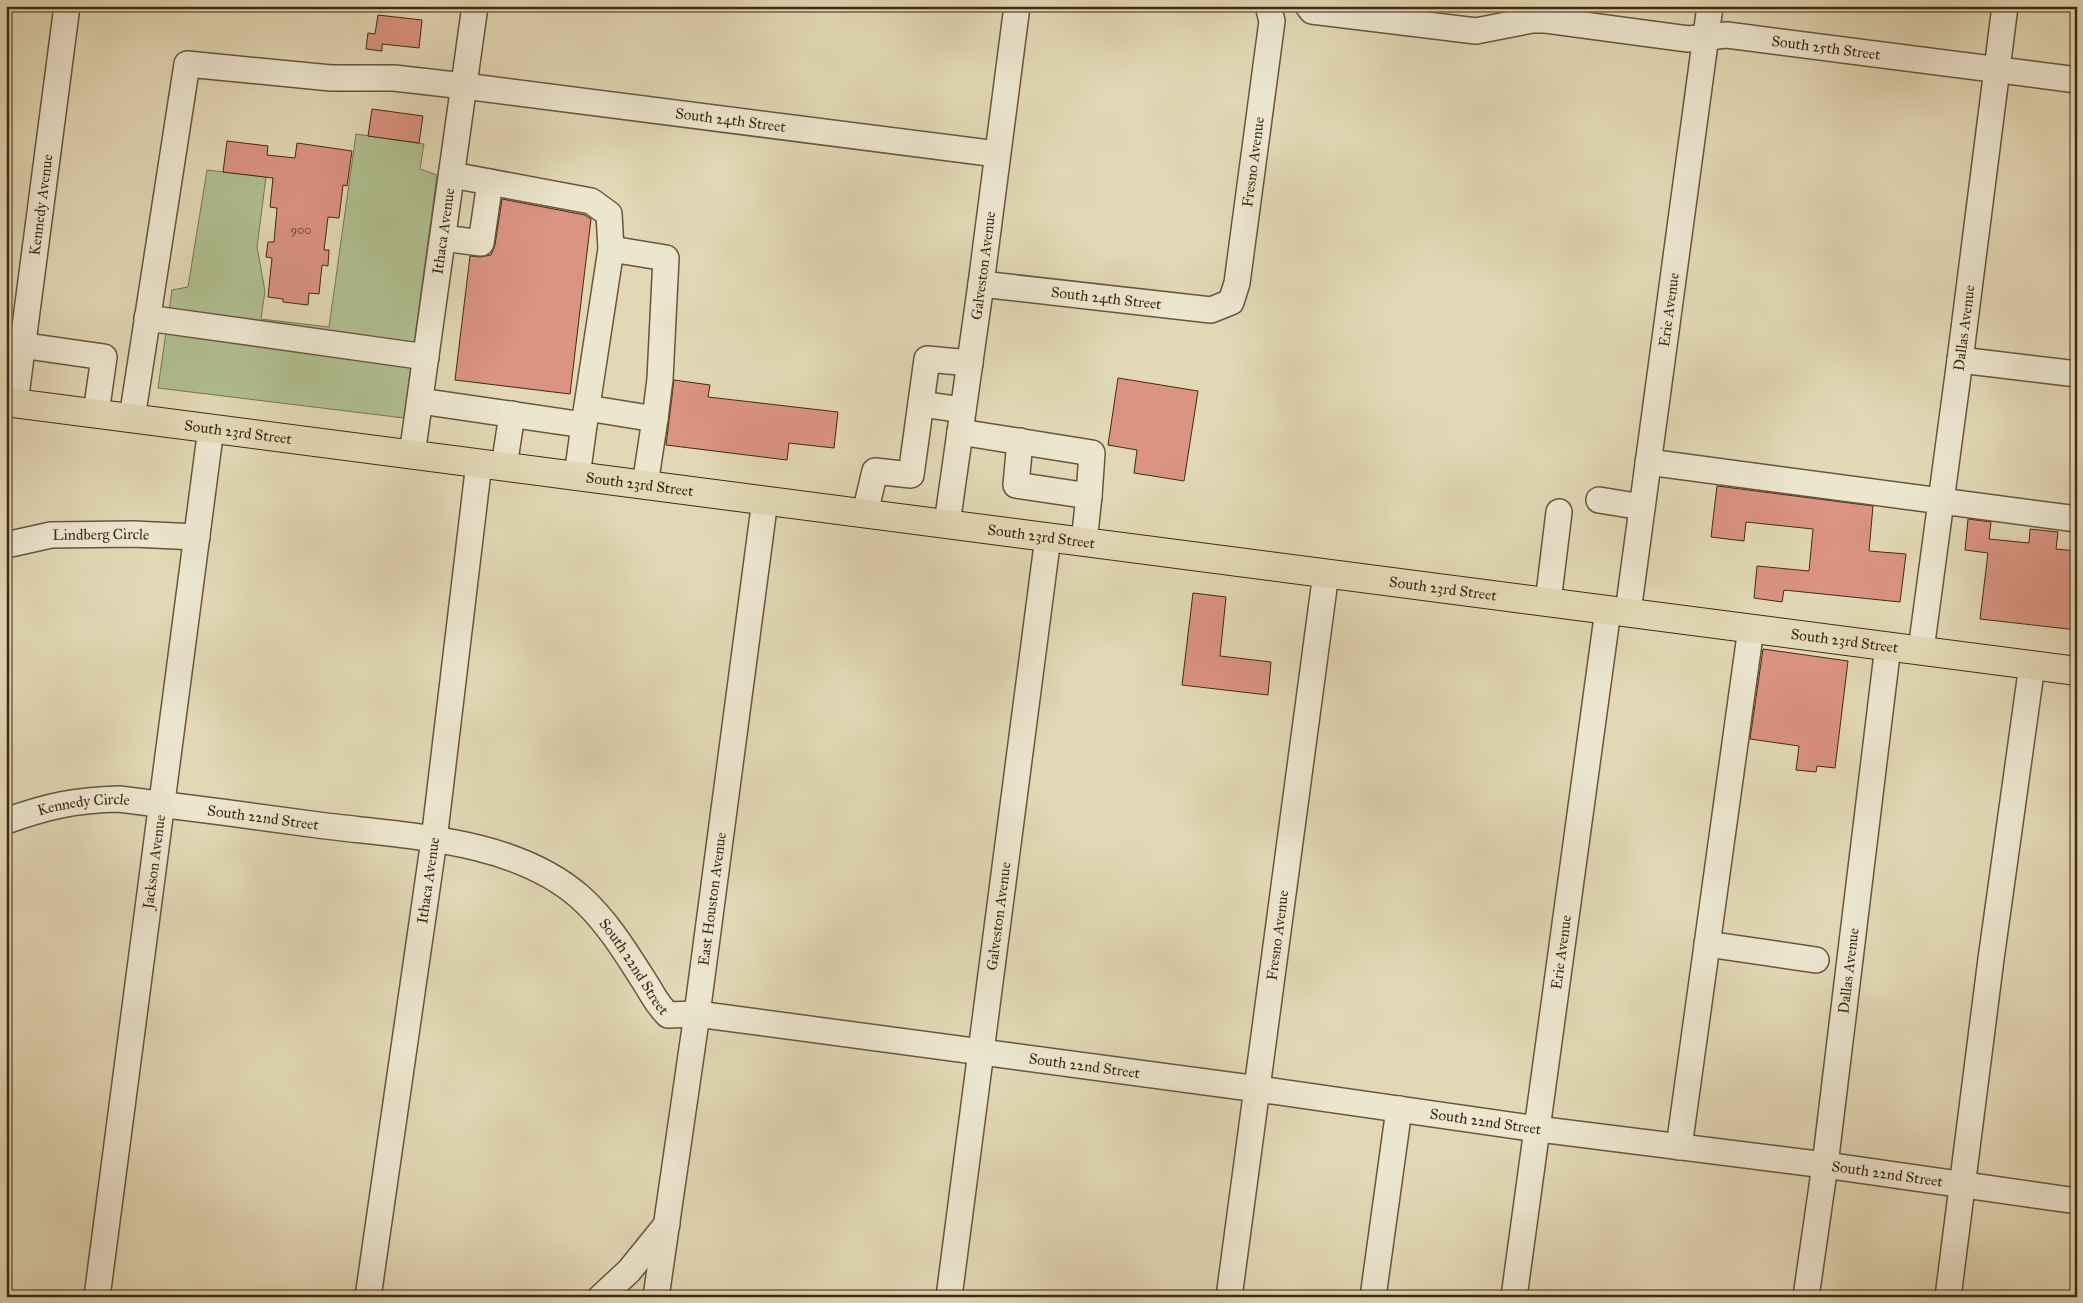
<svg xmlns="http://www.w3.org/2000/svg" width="2083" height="1303" font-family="'IM FELL Great Primer',serif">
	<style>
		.green { fill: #b0bf90; stroke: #787451 }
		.building { fill: #db9382; stroke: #412912 }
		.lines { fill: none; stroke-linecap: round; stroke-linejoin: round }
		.minor-casing { stroke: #69553b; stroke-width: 28 }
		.major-casing { stroke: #412912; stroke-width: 30 }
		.minor { stroke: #ece6cf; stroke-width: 25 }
		.major { stroke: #e2d8b5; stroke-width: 28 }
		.labels { text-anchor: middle; stroke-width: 4; stroke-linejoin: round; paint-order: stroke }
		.number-label { font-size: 12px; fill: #68442e }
		.street-label { font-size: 15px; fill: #412912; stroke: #ece6cf }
	</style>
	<rect width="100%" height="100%" fill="#e2d8b5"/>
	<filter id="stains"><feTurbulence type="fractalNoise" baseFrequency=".004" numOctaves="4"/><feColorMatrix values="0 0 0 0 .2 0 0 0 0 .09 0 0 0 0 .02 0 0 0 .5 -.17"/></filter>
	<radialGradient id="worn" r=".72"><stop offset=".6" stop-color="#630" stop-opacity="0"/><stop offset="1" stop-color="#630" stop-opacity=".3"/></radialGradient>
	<path class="green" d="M 356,134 L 424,144 L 420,169 L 437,175 L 404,418 L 158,388 L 172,290 L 188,287 L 207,170 L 266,177 L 257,247 L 265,291 L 261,319 L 329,327 Z"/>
	<path class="building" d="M 378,15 L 422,20 L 419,48 L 382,44 L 382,51 L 366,49 L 368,33 L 375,34 Z
		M 372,109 L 423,116 L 419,143 L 368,136 Z
		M 227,141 L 268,146 L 267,155 L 295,158 L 297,143 L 352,151 L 347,186 L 343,185 L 339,218 L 328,217 L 324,250 L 329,250 L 328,266 L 322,265 L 319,294 L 309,293 L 308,305 L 283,302 L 283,299 L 268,297 L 272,258 L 266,257 L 268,242 L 274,242 L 277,208 L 270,207 L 273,178 L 223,172 Z
		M 502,199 L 585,215 L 591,219 L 570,394 L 455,380 L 470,256 L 480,257 L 491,255 L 495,245 Z
		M 1118,378 L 1198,391 L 1184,481 L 1134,473 L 1137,450 L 1108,445 Z
		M 674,380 L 710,385 L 708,397 L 838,412 L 834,448 L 789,443 L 787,460 L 666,445 Z
		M 1717,486 L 1873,506 L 1869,551 L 1906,554 L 1900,602 L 1784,590 L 1782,602 L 1754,598 L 1757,566 L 1809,571 L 1813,529 L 1746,522 L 1744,541 L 1711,537 Z
		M 1968,519 L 1991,522 L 1989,539 L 2029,543 L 2030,529 L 2058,532 L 2056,549 L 2077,551 L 2077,630 L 1980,619 L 1988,553 L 1965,550 Z
		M 1193,593 L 1226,597 L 1220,656 L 1271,662 L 1268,695 L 1182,685 Z
		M 1763,649 L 1848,661 L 1835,768 L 1817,766 L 1816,772 L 1796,770 L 1799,746 L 1750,739 Z"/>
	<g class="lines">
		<g class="minor-casing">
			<g id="minor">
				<path id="s1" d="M 1308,6 L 1312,11 L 1476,31 L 1532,20 L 1546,20 L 1688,39 L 1727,35 L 2077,80"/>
				<path d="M 452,175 L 591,201 L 609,214 L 611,249"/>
				<path d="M 443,238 L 481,243 L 490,182"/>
				<path id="s2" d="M 981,284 L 1211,310 L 1231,302 L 1237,283 L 1272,21 L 1268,6"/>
				<path d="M 147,318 L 426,357"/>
				<path d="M 6,343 L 104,357 L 96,413"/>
				<path d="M 1960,360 L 2077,374"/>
				<path d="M 420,401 L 584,425 L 611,249 L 666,258 L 660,379 L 655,419"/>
				<path id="s3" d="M 15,403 L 67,6"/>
				<path d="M 921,404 L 963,410"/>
				<path d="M 587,408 L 655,419 L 645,485"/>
				<path id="s4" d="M 132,418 L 187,64 L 331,78 L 394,78 L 464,86 L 997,154"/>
				<path d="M 960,432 L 1092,453 L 1089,496 L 1016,485 L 1020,441"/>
				<path id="s5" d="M 412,455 L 475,6"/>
				<path d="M 1648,462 L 2077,519"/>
				<path d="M 504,467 L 512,414"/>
				<path d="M 577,476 L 584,425"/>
				<path d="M 1599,500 L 1642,507"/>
				<path d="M 865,513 L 875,471 L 911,475 L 927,359 L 970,363"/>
				<path id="s6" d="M 947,524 L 981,284 L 1017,6"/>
				<path d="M 1084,542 L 1089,496"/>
				<path id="s7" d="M 6,545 L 51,535 L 133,534 L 197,537"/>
				<path d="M 1548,602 L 1559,512"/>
				<path id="s8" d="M 1628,612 L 1710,6"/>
				<path id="s9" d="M 1921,650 L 1960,360 L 2005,6"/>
				<path id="s10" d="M 6,821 C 48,806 75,800 119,799 C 185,807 252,816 318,825 C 403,836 513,838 580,897 C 607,921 627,954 646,984 C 655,998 656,1003 668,1015 L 697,1014 L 1258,1089 L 1538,1129 L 1825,1165 L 2077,1201"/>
				<path d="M 1707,944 L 1816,960"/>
				<path d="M 1679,1147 L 1751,628"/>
				<path id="s11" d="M 97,1297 L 211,428"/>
				<path id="s12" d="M 368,1297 L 434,840 L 479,463"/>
				<path d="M 601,1297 L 629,1271 L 667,1224"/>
				<path id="s13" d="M 656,1297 L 697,1014 L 765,500"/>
				<path id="s14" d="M 949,1297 L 1048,537"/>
				<path id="s15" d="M 1229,1297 L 1326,573"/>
				<path d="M 1373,1297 L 1399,1109"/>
				<path id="s16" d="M 1514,1297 L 1608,610"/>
				<path id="s17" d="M 1806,1297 L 1825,1165 L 1888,646"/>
				<path d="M 1948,1297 L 1991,959 L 2032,665"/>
			</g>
		</g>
		<g class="major-casing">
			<g id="major">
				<path id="s18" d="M 6,402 L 2077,671"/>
			</g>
		</g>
		<use href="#minor" class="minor"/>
		<use href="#major" class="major"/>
	</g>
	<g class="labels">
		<g class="number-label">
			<text x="301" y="234">900</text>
		</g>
		<g class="street-label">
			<text dy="5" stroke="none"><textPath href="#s1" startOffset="525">South 25th Street</textPath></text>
			<text dy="5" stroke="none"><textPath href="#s4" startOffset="905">South 24th Street</textPath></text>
			<text dy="5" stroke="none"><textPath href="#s2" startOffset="395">Fresno Avenue</textPath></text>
			<text dy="5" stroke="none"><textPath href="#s3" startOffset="200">Kennedy Avenue</textPath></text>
			<text dy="5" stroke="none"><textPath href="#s5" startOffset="226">Ithaca Avenue</textPath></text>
			<text dy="5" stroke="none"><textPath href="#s6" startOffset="261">Galveston Avenue</textPath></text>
			<text dy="5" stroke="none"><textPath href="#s2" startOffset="126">South 24th Street</textPath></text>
			<text dy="5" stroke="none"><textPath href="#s8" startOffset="305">Erie Avenue</textPath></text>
			<text dy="5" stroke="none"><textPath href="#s9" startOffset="325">Dallas Avenue</textPath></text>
			<text dy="5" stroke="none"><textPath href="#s18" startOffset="234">South 23rd Street</textPath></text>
			<text dy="5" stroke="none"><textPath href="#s18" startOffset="639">South 23rd Street</textPath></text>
			<text dy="5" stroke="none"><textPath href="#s7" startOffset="96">Lindberg Circle</textPath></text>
			<text dy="5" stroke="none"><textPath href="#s18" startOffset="1044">South 23rd Street</textPath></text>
			<text dy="5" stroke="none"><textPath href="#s18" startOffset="1449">South 23rd Street</textPath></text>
			<text dy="5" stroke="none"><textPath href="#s18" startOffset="1854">South 23rd Street</textPath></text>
			<text dy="5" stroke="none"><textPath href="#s10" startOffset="80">Kennedy Circle</textPath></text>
			<text dy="5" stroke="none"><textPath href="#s10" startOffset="261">South 22nd Street</textPath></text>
			<text dy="5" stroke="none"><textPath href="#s11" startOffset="439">Jackson Avenue</textPath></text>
			<text dy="5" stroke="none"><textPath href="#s12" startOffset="421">Ithaca Avenue</textPath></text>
			<text dy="5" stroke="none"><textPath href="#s13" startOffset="402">East Houston Avenue</textPath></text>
			<text dy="5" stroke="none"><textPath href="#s14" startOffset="384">Galveston Avenue</textPath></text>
			<text dy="5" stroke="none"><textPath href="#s15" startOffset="365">Fresno Avenue</textPath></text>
			<text dy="5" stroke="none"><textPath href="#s16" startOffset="348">Erie Avenue</textPath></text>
			<text dy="5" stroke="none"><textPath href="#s10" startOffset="681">South 22nd Street</textPath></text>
			<text dy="5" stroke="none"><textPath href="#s17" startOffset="329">Dallas Avenue</textPath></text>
			<text dy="5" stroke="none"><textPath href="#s10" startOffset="1160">South 22nd Street</textPath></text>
			<text dy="5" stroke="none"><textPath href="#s10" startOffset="1565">South 22nd Street</textPath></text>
			<text dy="5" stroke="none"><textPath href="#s10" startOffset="1970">South 22nd Street</textPath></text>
		</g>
	</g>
	<rect width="2083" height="1303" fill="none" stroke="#e2d8b5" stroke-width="25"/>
	<rect x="8" y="8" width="2068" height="1288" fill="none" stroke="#412912" stroke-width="2.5"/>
	<rect x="12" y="12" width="2058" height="1278" fill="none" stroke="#412912"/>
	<rect width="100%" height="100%" filter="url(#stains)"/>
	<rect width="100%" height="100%" fill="url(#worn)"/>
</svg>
